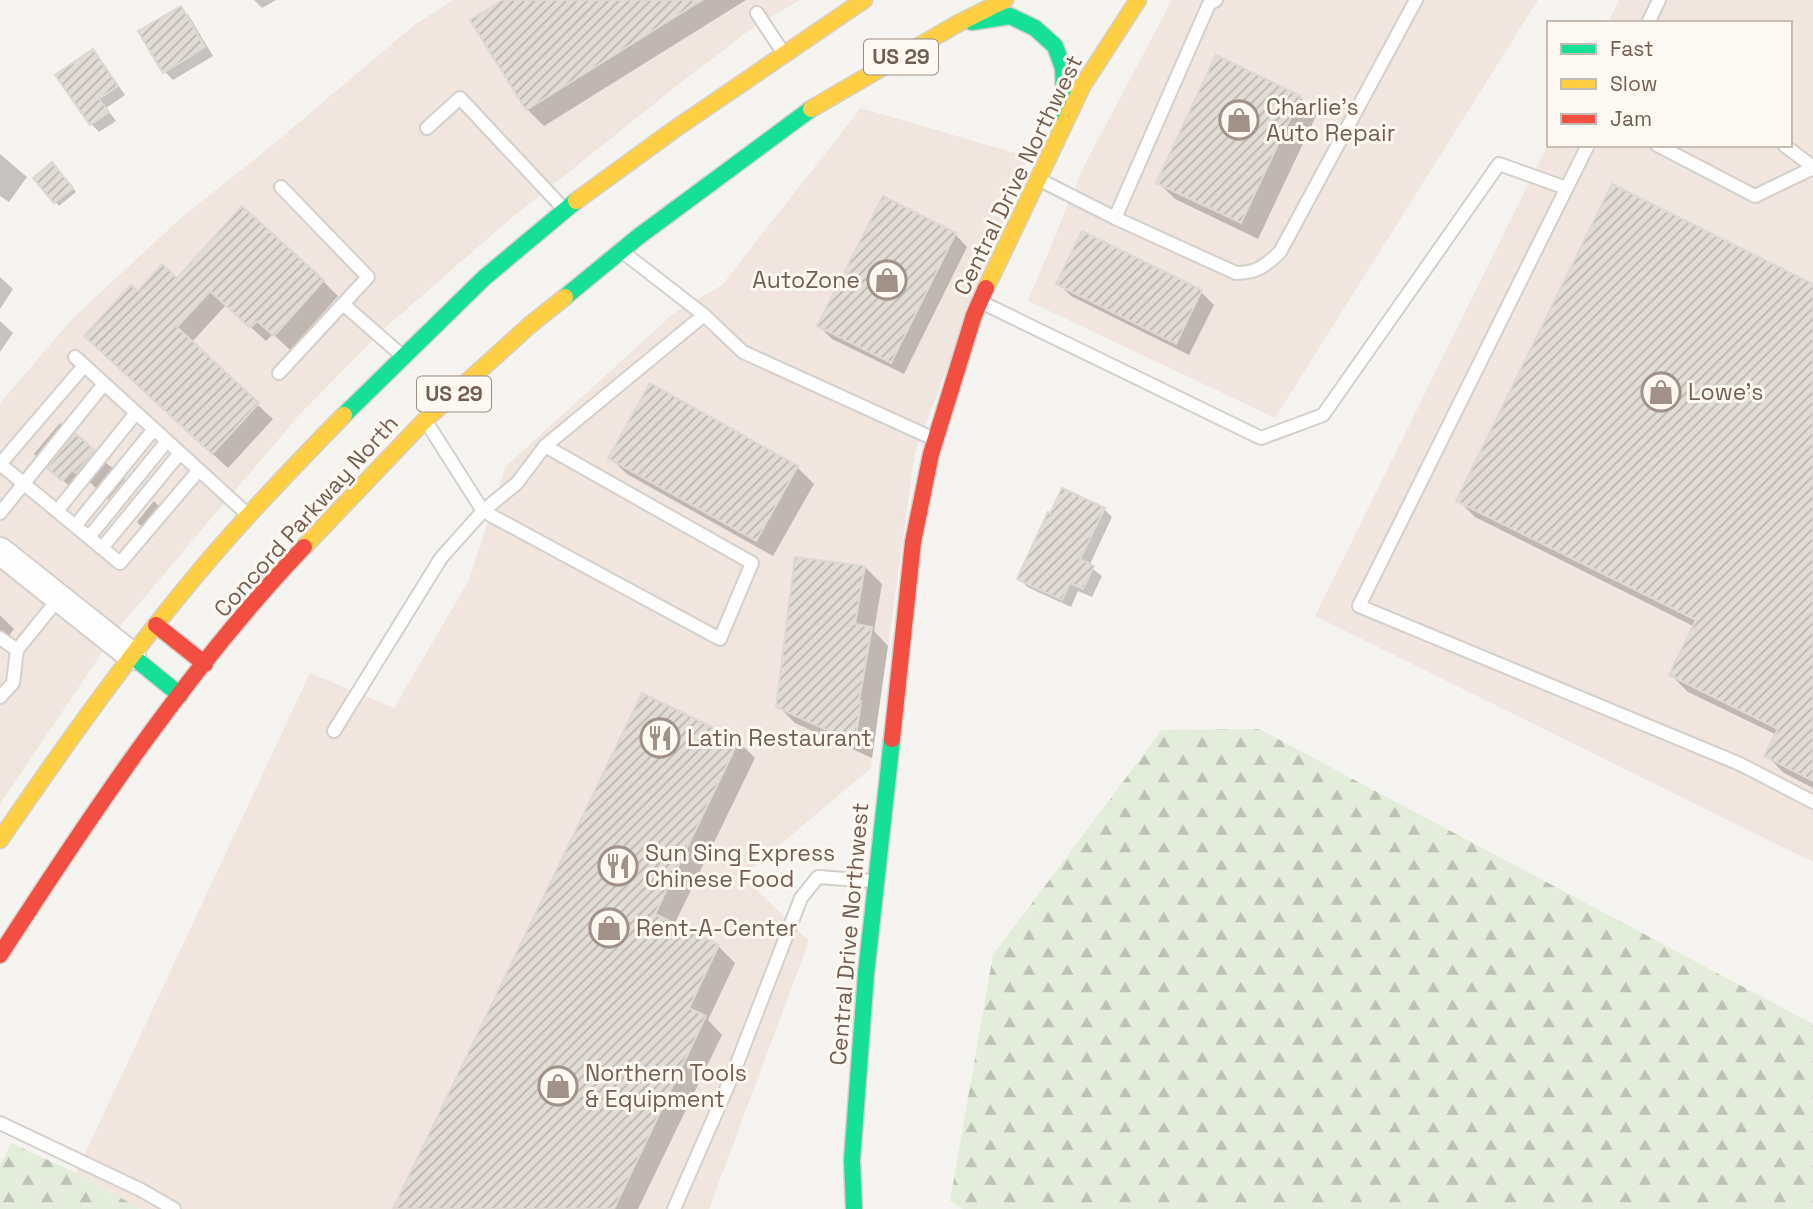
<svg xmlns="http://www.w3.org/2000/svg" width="1813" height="1209" font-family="'Space Grotesk',sans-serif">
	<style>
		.commercial { fill: #f0e5df }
		.forest { fill: url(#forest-firs) }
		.shadow { fill: #0003 }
		.building { fill: url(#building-hatch); stroke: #dfd8d2; stroke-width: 2 }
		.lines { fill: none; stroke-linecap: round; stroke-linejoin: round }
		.lane-casing { stroke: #d4d0cb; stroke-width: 16 }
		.street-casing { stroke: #d4d0cb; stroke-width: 30 }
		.fast-casing { stroke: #d5d0ca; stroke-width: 19 }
		.slow-casing { stroke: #d5d0ca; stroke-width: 19 }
		.jam-casing { stroke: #d5d0ca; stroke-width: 19 }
		.lane { stroke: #fefdfd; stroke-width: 12 }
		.street { stroke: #fefdfd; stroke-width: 26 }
		.fast { stroke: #16e098; stroke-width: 16 }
		.slow { stroke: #ffcf43; stroke-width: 16 }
		.jam { stroke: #f24e42; stroke-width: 16 }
		.labels { text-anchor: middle; stroke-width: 6; stroke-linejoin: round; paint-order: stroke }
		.shield { fill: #fdf9f2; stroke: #9c8c82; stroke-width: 2 }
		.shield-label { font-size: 21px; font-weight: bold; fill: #735e52 }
		.poi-label { font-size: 23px; fill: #735e52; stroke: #fdf9f2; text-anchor: start }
		.street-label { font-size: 23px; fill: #735e52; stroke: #fdf9f2 }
	</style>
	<defs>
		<pattern id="forest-firs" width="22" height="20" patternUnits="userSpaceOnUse" patternTransform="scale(1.75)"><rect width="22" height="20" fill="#e4eddc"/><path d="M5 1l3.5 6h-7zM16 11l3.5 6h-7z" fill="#bdc3b5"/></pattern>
		<pattern id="building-hatch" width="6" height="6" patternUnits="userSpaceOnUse" patternTransform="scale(1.75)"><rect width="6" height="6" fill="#e2dcd7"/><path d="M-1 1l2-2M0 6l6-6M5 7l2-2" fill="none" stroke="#bcb6b1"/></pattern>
	</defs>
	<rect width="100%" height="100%" fill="#f6f4f0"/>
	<path class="commercial" d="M 453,0 L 800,0 L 752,28 L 679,84 L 510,219 L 385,328 L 300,414 L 120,626 L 0,804 L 0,403 L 72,319 L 183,216 L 270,147 L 413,26 Z
		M 1172,0 L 1538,0 L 1275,418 L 1028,301 L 1084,166 Z
		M 1619,0 L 1813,0 L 1813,862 L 1315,616 L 1549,142 L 1549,145 L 1790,145 L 1790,23 L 1608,23 Z
		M 861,108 L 1028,157 L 915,452 L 871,768 L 743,876 L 809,941 L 709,1209 L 141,1209 L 76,1173 L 310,673 L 394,708 L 469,580 L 506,466 L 673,314 L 722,285 Z"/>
	<path class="forest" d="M 1259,729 L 1813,1024 L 1813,1209 L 963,1209 L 950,1201 L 993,955 L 1162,730 Z
		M 11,1143 L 76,1173 L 141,1209 L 0,1209 L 0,1166 Z"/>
	<path class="shadow" d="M 254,0 L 276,0 L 262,8 Z
		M 506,0 L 746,0 L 544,126 L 527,109 Z
		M 181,8 L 189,16 L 213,56 L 173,80 L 165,72 Z
		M 93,51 L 101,60 L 125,95 L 106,108 L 116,121 L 99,132 L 91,124 Z
		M 1300,97 L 1317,114 L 1258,239 L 1175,199 L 1158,182 Z
		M 0,154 L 27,177 L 9,202 L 0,196 Z
		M 56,168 L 76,192 L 59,206 L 35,178 Z
		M 1083,233 L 1201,292 L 1214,305 L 1189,355 L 1071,296 L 1058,283 Z
		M 955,234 L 967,247 L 904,374 L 832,339 L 819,326 Z
		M 0,277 L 13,289 L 0,309 Z
		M 177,280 L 323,281 L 338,296 L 290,350 L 273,334 L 266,341 L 226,305 L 191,343 L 273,419 L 228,468 L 101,351 L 138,294 Z
		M 1813,285 L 1813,788 L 1784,773 L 1767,756 L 1777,735 L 1688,692 L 1671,675 L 1695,627 L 1475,517 L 1458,500 Z
		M 0,321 L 13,333 L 0,352 Z
		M 60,423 L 125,479 L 108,500 L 91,483 L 85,481 L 76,492 L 34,454 Z
		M 610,458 L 797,467 L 814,484 L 773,556 L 627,474 Z
		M 154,501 L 168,516 L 151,536 L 137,522 Z
		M 1104,509 L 1112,517 L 1089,566 L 1102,576 L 1092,597 L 1078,591 L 1071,607 L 1027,587 L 1019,578 Z
		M 865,567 L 882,584 L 874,631 L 888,646 L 872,758 L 795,723 L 778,706 Z
		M 0,615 L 14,629 L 0,648 Z
		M 738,741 L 755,758 L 674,925 L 718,946 L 735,963 L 708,1020 L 722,1035 L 638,1209 L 394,1209 Z"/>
	<path class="building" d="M 503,0 L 702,0 L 526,110 L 470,20 Z
		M 181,6 L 205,47 L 163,73 L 138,31 Z
		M 93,49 L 118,86 L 99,99 L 109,112 L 90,125 L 55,75 Z
		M 1216,55 L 1301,96 L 1241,223 L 1156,183 Z
		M 52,162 L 73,188 L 54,203 L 33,178 Z
		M 1612,184 L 1813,284 L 1813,781 L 1764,756 L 1778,729 L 1669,675 L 1696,620 L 1456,501 Z
		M 883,196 L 956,233 L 891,363 L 817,326 Z
		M 242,206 L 324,280 L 274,336 L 257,321 L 250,328 L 210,291 L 177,327 L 259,403 L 212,454 L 84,336 L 131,285 L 138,291 L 162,264 L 177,278 Z
		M 1082,231 L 1202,290 L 1176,344 L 1056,284 Z
		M 650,383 L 798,466 L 756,541 L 608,458 Z
		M 75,433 L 95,450 L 76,473 L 72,470 L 62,481 L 47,468 Z
		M 1062,488 L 1105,508 L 1080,559 L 1094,566 L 1083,589 L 1070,583 L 1062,600 L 1017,579 L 1048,512 L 1050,514 Z
		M 795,557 L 865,566 L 855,624 L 872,627 L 859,701 L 861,701 L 855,743 L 776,707 Z
		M 642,693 L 739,740 L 655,914 L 719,945 L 689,1008 L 706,1016 L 614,1209 L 393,1209 Z"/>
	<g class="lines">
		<g class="lane-casing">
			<path id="lane" d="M 757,13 L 782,51
				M 1648,23 L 1659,0
				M 427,128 L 460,98 L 562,207
				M 1588,145 L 1359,606 L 1740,764 L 1813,802
				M 1657,145 L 1755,196 L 1813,168
				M 1784,145 L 1813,167
				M 1040,180 L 1115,218 L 1236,273 C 1257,273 1265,266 1280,252 L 1416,0
				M 1115,218 L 1209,4 L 1216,0
				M 624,253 L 704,315
				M 983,303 L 1261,438 L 1323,415 L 1499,164 L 1566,188
				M 343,304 L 399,353
				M 75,357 L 246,513
				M 84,366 L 0,464 L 120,563 L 199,470
				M 279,373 L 368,277 L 281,187
				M 427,423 L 483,511 L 720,639 L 752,563 L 545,446 L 704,315 L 743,352 L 932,438
				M 57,511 L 136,413
				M 0,513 L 104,384
				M 75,526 L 154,429
				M 89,537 L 167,441
				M 102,548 L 180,453
				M 0,638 L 17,650
				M 0,697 L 13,683 L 17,650 L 59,598
				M 334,731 L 441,558 L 483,511 L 517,483 L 545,446
				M 0,1123 L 141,1190 L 174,1209
				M 674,1209 L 733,1074 L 801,898 L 818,877 L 872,881"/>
		</g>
		<g class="street-casing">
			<path id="street" d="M 0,551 L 132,656"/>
		</g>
		<g class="fast-casing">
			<path id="fast" d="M 972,22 L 1010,16 L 1035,28 L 1055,46 L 1063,68 L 1065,122
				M 565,297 L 638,237 L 811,109
				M 344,415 L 484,278 L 576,201
				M 132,656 L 180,695
				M 854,1209 L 852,1160 L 866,974 L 892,739"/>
		</g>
		<g class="slow-casing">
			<path id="slow" d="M 811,109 L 957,24 L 1005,0
				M 576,201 L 675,129 L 864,0
				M 986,288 L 1083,85 L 1138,0
				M 304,547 L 425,420 L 530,325 L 565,297
				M 0,840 C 61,751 124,662 193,579 C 240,522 292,468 344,415"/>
		</g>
		<g class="jam-casing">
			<path id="jam" d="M 156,625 L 205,664
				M 892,739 L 913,542 L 931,454 L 974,315 L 986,288
				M 0,955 C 92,813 187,670 304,547"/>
		</g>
		<use href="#lane" class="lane"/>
		<use href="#street" class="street"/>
		<use href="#fast" class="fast"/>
		<use href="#slow" class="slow"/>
		<use href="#jam" class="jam"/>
	</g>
	<defs>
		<g id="shop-ring" transform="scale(2.0125)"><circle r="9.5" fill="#fdf9f2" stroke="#a19289" stroke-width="1.5"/><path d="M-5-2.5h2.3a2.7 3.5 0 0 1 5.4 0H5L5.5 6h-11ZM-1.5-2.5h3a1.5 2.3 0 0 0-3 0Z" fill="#a19289"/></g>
		<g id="restaurant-ring" transform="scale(2.0125)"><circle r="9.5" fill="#fdf9f2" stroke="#a19289" stroke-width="1.5"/><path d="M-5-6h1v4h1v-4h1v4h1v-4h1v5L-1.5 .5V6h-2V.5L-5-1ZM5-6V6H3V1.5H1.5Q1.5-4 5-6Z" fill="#a19289"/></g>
	</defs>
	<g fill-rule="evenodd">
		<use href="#shop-ring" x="1239" y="120"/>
		<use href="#shop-ring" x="887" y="280"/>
		<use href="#shop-ring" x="1661" y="392"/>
		<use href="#restaurant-ring" x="660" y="738"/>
		<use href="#restaurant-ring" x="618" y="866"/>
		<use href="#shop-ring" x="609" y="928"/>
		<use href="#shop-ring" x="558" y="1086"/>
	</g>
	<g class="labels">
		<g class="shield">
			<rect x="864" y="39.5" width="74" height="35" rx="5"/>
			<rect x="417" y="376.5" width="74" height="35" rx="5"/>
		</g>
		<g class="shield-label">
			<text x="901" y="64">US 29</text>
			<text x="454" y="401">US 29</text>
		</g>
		<g class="poi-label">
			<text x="1266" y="115">Charlie's<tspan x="1266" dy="26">Auto Repair</tspan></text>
			<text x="860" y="288" text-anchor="end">AutoZone</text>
			<text x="1688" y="400">Lowe's</text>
			<text x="687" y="746">Latin Restaurant</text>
			<text x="645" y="861">Sun Sing Express<tspan x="645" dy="26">Chinese Food</tspan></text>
			<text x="636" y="936">Rent-A-Center</text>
			<text x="585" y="1081">Northern Tools<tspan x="585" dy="26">&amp; Equipment</tspan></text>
		</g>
		<g class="street-label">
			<text transform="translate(1018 175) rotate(-64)" y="8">Central Drive Northwest</text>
			<text transform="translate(306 516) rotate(-48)" y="8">Concord Parkway North</text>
			<text transform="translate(849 934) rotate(-85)" y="8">Central Drive Northwest</text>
		</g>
	</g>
	<rect x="1547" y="21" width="245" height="126" fill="#fdf9f2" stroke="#c6bbb2" stroke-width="2"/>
	<rect x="1561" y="44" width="35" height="10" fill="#16e098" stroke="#c6bbb2" stroke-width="2"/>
	<text x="1610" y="56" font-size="21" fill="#735e52">Fast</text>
	<rect x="1561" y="79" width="35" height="10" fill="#ffcf43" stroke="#c6bbb2" stroke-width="2"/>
	<text x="1610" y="91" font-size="21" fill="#735e52">Slow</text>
	<rect x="1561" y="114" width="35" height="10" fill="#f24e42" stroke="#c6bbb2" stroke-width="2"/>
	<text x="1610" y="126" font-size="21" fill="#735e52">Jam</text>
</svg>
